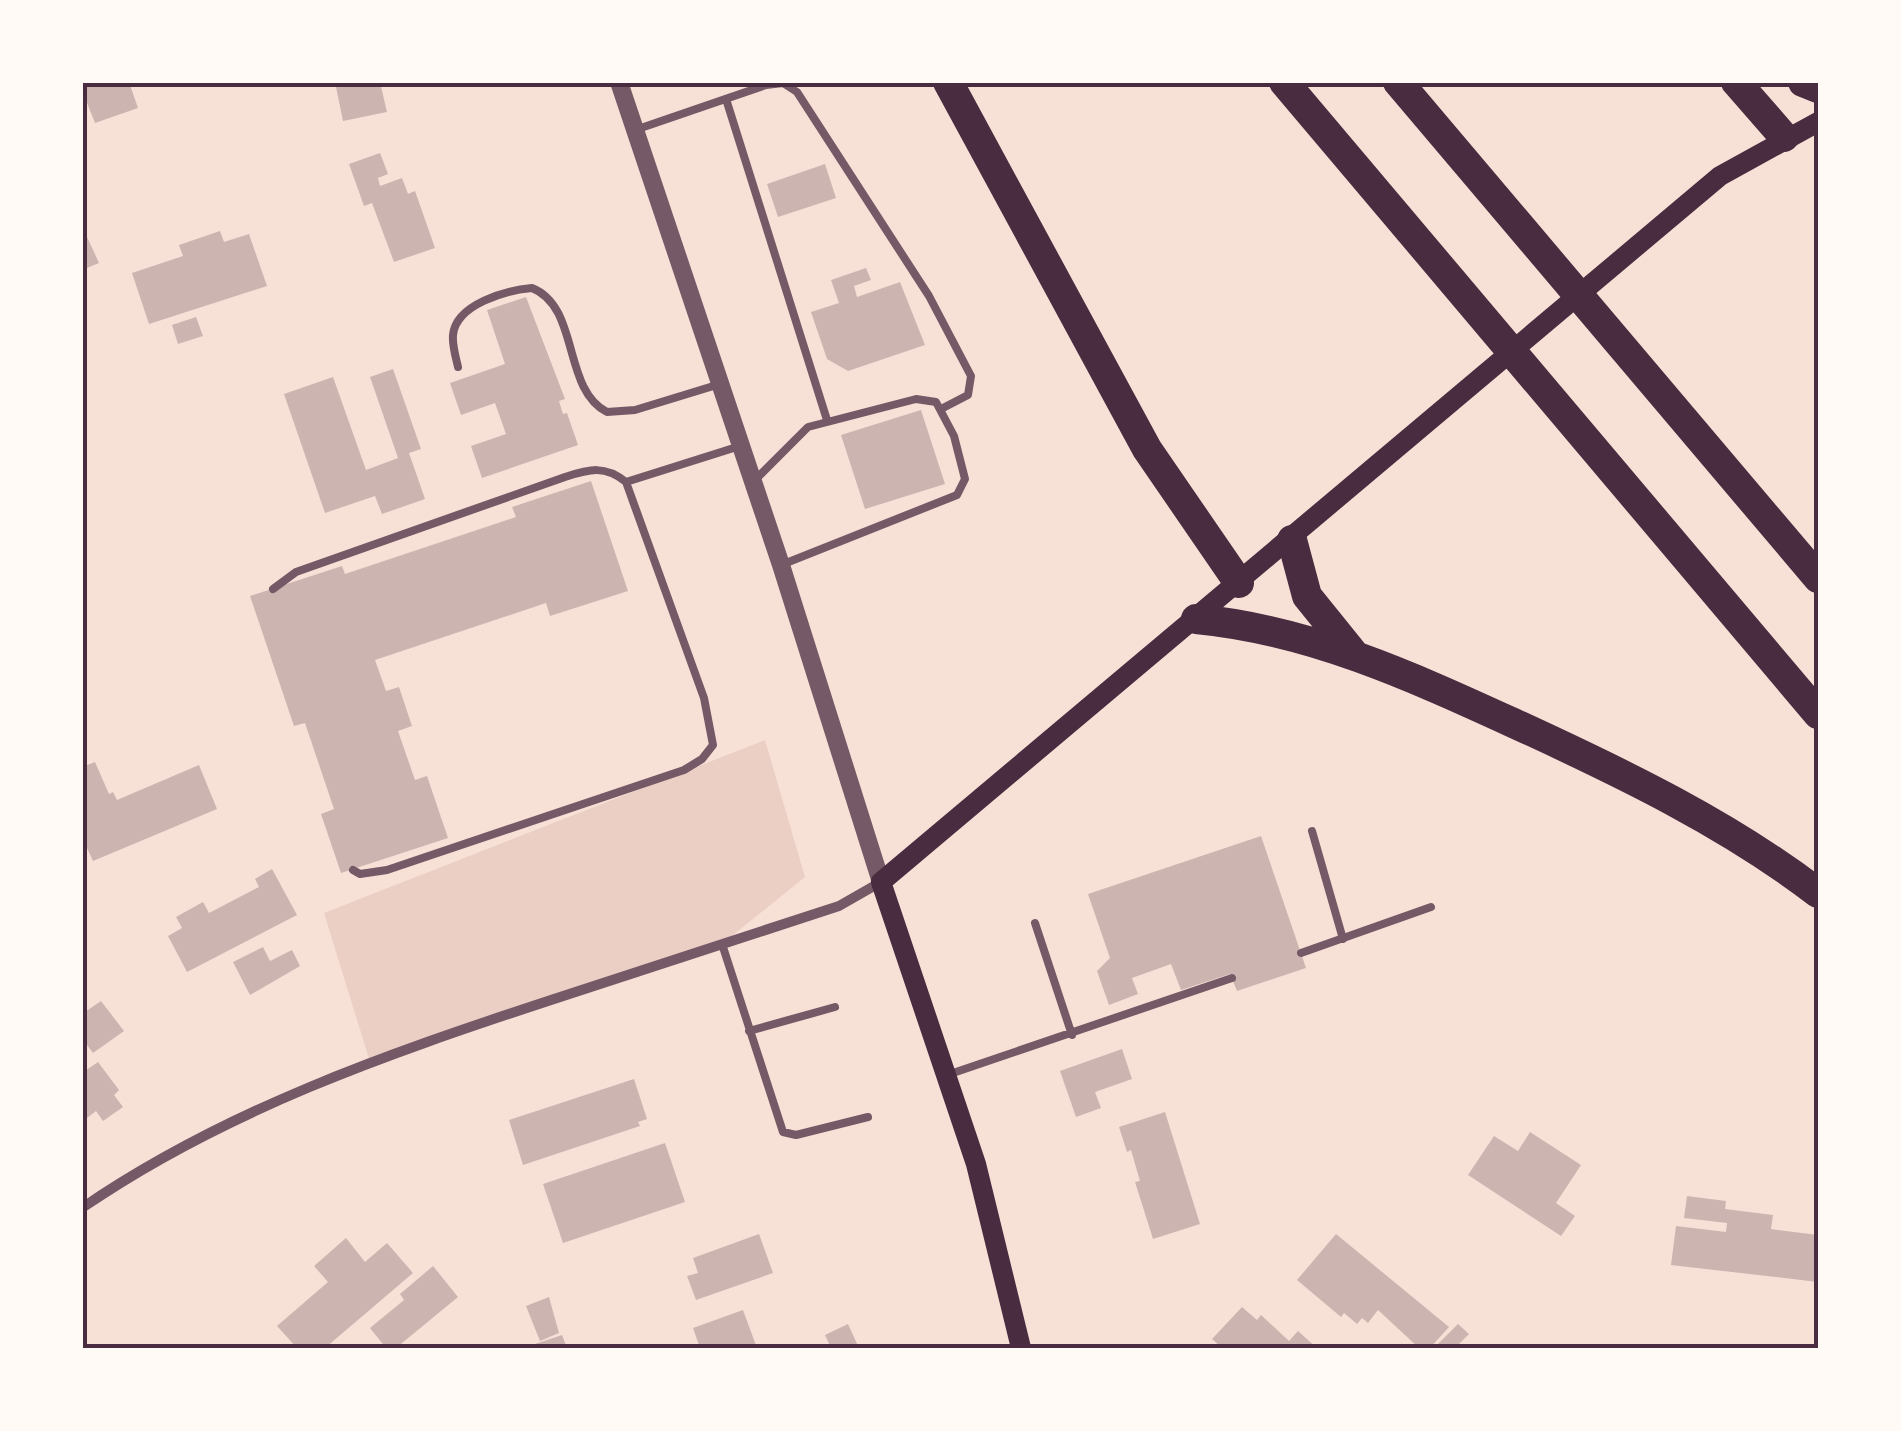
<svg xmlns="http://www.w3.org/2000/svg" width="1901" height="1431" font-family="'Fira Sans Condensed',sans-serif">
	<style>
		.green { fill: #ebcfc5 }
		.building { fill: #ccb4b1 }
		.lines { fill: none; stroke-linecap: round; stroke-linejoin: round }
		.service { stroke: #755966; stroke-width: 8 }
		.minor { stroke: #755966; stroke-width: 10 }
		.tertiary { stroke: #755966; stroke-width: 18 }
		.secondary { stroke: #4a2c40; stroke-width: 20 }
		.motorway { stroke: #4a2c40; stroke-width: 30 }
		.neatline { fill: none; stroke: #4a2c40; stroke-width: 4 }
	</style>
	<rect width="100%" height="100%" fill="#f7e1d7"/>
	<path class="green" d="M 765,740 L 805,877 L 722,944 L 370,1062 L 324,913 Z"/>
	<path class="building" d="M 89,82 L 129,82 L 138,108 L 95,123 L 82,90 Z
		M 335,82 L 380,82 L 387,112 L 343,121 Z
		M 380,153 L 388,174 L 378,178 L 380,186 L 402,178 L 408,194 L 415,191 L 435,248 L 394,262 L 372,203 L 364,206 L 349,164 Z
		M 825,164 L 836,198 L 778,217 L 767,184 Z
		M 82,226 L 99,263 L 82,270 Z
		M 220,231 L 224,242 L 249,234 L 267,286 L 149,324 L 132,273 L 183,256 L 179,245 Z
		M 866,268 L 871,280 L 854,286 L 857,297 L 900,282 L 925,345 L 848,371 L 827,359 L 811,312 L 839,303 L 831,280 Z
		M 526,297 L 565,399 L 559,401 L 563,414 L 567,413 L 578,445 L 482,478 L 471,446 L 506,434 L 495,403 L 461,415 L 450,383 L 505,364 L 487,310 Z
		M 196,317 L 203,336 L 178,344 L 172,325 Z
		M 393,369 L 421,449 L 409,453 L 425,499 L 382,514 L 375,496 L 325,513 L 284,394 L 333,377 L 366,470 L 398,458 L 370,377 Z
		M 921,410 L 945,484 L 865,509 L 841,435 Z
		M 591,481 L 628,591 L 550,616 L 546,603 L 375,660 L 386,691 L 399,687 L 412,726 L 398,731 L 415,780 L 427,776 L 448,838 L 341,873 L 321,814 L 334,809 L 305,723 L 294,726 L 250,596 L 342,566 L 345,574 L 516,517 L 512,507 Z
		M 95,762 L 109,794 L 113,792 L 117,800 L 199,765 L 217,809 L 93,861 L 82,837 L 82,767 Z
		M 1261,836 L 1306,968 L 1237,991 L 1230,974 L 1181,990 L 1171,964 L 1132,978 L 1138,994 L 1109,1005 L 1097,971 L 1110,958 L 1088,894 Z
		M 272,869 L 297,915 L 187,972 L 168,936 L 182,928 L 176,917 L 203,902 L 209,913 L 259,887 L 255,879 Z
		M 263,947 L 270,961 L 292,950 L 300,966 L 250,995 L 233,962 Z
		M 101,1001 L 124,1031 L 93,1053 L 82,1038 L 82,1014 Z
		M 1122,1049 L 1132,1079 L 1095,1092 L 1101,1108 L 1076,1117 L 1060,1071 Z
		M 98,1062 L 119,1090 L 114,1095 L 123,1107 L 103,1121 L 96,1111 L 82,1122 L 82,1073 Z
		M 634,1079 L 647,1119 L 638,1122 L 640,1126 L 523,1165 L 509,1120 Z
		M 1165,1112 L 1200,1224 L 1153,1239 L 1135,1182 L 1140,1181 L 1131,1150 L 1127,1152 L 1119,1127 Z
		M 1530,1132 L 1581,1165 L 1556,1203 L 1575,1216 L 1561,1236 L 1468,1175 L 1494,1136 L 1518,1151 Z
		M 665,1143 L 685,1202 L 563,1243 L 543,1184 Z
		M 1687,1196 L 1726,1201 L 1725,1209 L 1773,1215 L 1771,1229 L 1818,1235 L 1818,1282 L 1671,1265 L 1676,1226 L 1726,1232 L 1727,1223 L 1684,1218 Z
		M 759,1234 L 773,1273 L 696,1300 L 687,1276 L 698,1273 L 693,1258 Z
		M 1336,1234 L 1449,1327 L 1430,1348 L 1419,1348 L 1378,1310 L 1368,1323 L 1362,1318 L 1357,1324 L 1344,1313 L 1341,1317 L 1297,1280 Z
		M 346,1238 L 365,1262 L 387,1243 L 413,1273 L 325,1348 L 297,1348 L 277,1326 L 328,1282 L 314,1266 Z
		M 433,1266 L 458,1297 L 396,1348 L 386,1348 L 370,1328 L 404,1300 L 400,1294 Z
		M 549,1297 L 559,1333 L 540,1341 L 526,1306 Z
		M 1242,1307 L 1257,1320 L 1261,1315 L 1289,1341 L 1298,1331 L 1317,1348 L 1222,1348 L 1212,1339 Z
		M 743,1310 L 757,1348 L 700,1348 L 693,1328 Z
		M 848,1324 L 858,1346 L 831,1348 L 825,1335 Z
		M 1458,1324 L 1469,1334 L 1455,1348 L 1434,1348 Z
		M 562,1335 L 567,1348 L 523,1348 Z"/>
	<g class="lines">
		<path class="service" d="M 726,99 L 827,420
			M 635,130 L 766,85 L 783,83 L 797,92 L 929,296 L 971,376 L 968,395 L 941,409
			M 458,367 C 456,358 452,345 453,335 C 456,304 507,290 532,288 C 580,307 562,389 607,412 L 635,410 L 720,384
			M 754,481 L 808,427 L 916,399 L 936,402 L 954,436 L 965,479 L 957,495 L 781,565
			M 626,482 L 740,446
			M 273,589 L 296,572 L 565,477 C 590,469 605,465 626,482 L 704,698 L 713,745 L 702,759 L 684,770 L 387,870 L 360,874 L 353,870
			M 1312,831 L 1343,939
			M 1035,923 L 1072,1035
			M 722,944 L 783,1132 L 796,1135 L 868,1117
			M 1301,953 L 1431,907
			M 749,1031 L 835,1007
			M 950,1074 L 1232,978"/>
		<path class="minor" d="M 82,1208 C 225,1110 387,1054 551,1000 C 647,969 743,937 839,906 L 881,882"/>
		<path class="tertiary" d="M 619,82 L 781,565 L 881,882"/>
		<path class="secondary" d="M 1021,1348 L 976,1164 L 881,882 L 1720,176 L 1818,122"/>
		<path class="motorway" d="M 948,82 L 1147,449 L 1239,583
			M 1284,82 L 1818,714
			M 1398,82 L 1818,578
			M 1736,82 L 1784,137
			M 1803,82 L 1818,88
			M 1292,540 L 1307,596 L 1353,653
			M 1196,619 C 1312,630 1415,678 1520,726 C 1622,773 1728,824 1818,893"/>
	</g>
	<rect width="1901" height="1431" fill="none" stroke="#fffaf5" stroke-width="170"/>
	<rect x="85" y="85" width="1731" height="1261" class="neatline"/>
</svg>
